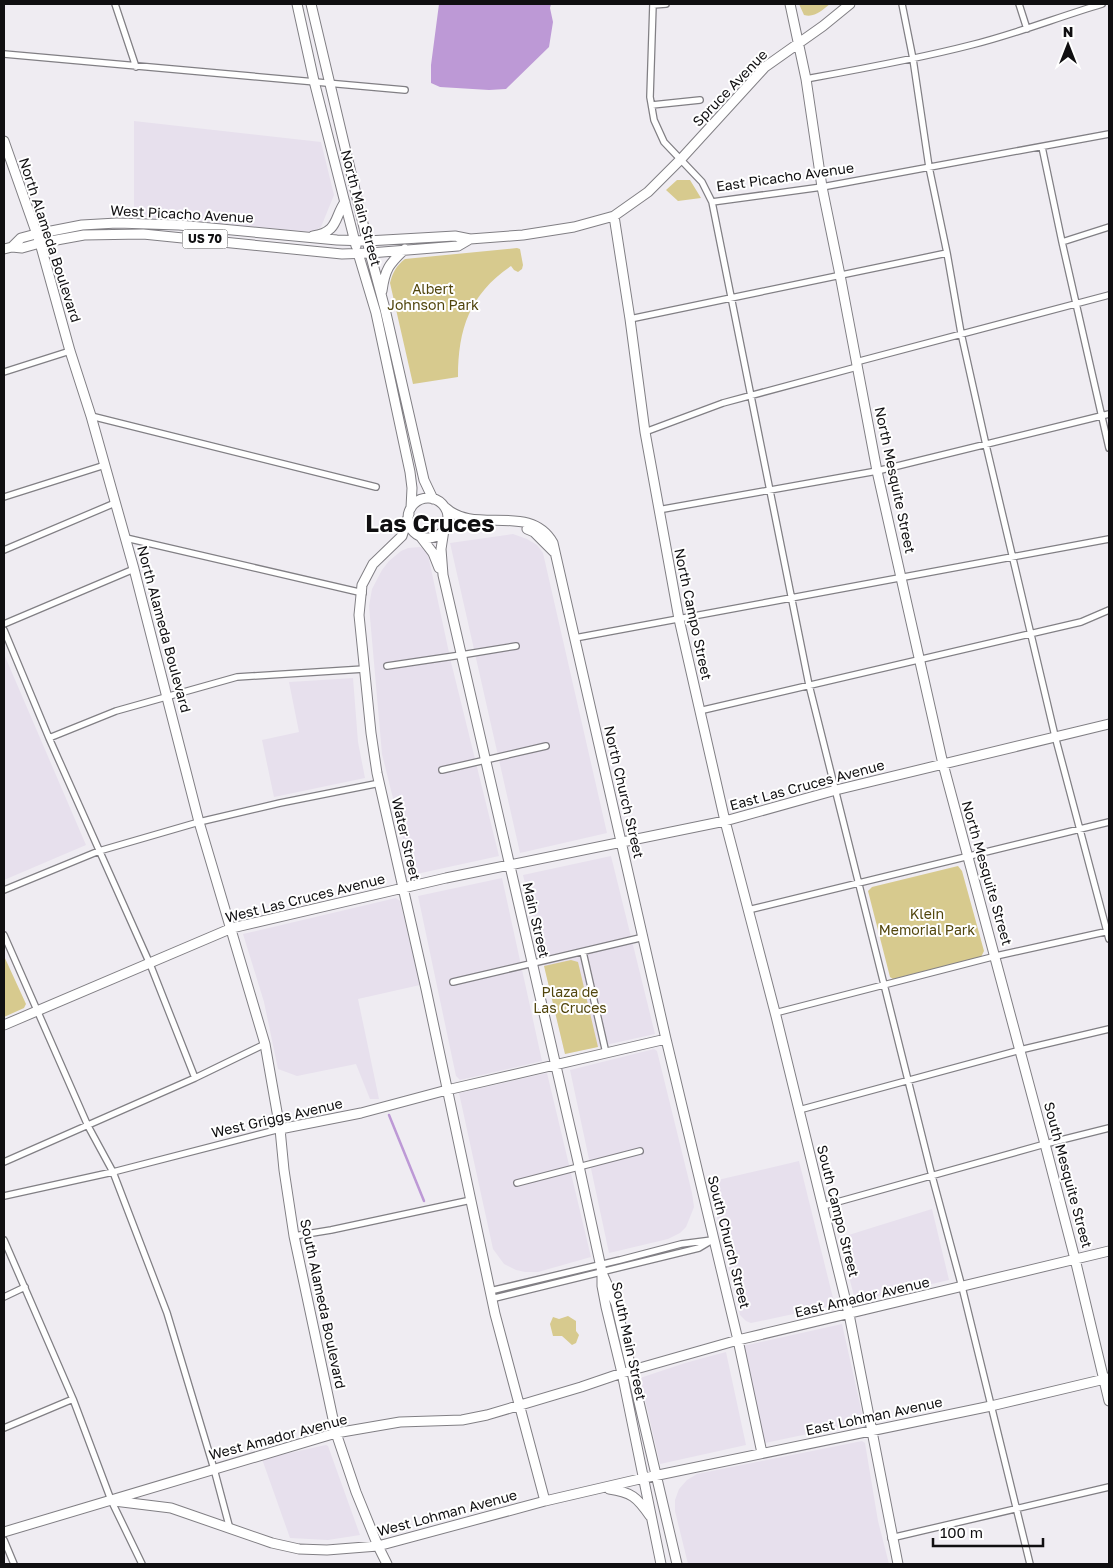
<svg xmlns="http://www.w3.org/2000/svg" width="1113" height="1568" font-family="'Golos Text',sans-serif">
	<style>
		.built { fill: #e7e0ed }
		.green { fill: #d7ca8e }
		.water { fill: #bd99d6 }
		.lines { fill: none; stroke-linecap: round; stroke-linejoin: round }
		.stream { stroke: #bd99d6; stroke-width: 2.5 }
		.street-casing { stroke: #817f84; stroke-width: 8 }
		.secondary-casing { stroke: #817f84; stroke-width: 11 }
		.primary-casing { stroke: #817f84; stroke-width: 11 }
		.street { stroke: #fff; stroke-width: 5.5 }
		.secondary { stroke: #fff; stroke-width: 9 }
		.primary { stroke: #fff; stroke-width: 9 }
		.labels { text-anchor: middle; stroke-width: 4; stroke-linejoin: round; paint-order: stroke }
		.shield { fill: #fff; stroke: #585758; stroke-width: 1 }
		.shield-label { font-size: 12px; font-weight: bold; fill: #100f11 }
		.street-label { font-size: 14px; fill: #100f11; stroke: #fff }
		.park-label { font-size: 14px; fill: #51450c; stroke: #fff }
		.town-label { font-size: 24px; font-weight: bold; fill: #100f11; stroke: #fff }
	</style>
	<rect width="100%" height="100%" fill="#efecf2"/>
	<path class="built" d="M 134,121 L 321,142 L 334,195 L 321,227 L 313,232 L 134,216 Z
		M 513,534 L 527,539 L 537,545 L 543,553 L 607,833 L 520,853 L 450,543 Z
		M 420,547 L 427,550 L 451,662 L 499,856 L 412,875 L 382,754 L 369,606 L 372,589 L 382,570 L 389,561 L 401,551 L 408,548 Z
		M 4,654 L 86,845 L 4,880 Z
		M 353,678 L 358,742 L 365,778 L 274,797 L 262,740 L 299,732 L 289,682 Z
		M 611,856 L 655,1034 L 565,1054 L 523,875 Z
		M 502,878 L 542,1061 L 460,1080 L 456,1076 L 418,896 Z
		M 396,898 L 400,901 L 420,985 L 358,999 L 379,1099 L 370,1099 L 356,1064 L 297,1076 L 278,1069 L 264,1002 L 243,934 Z
		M 654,1049 L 657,1051 L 692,1193 L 694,1207 L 686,1227 L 680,1233 L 668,1239 L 609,1253 L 570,1070 Z
		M 547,1073 L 591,1257 L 538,1272 L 525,1272 L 516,1270 L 504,1264 L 493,1249 L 459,1093 Z
		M 799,1161 L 834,1302 L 831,1306 L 751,1323 L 746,1321 L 740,1315 L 709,1182 Z
		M 932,1209 L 949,1280 L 858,1301 L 855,1300 L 839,1238 Z
		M 842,1324 L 864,1422 L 765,1443 L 743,1346 Z
		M 726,1352 L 746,1445 L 660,1464 L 640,1378 L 685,1363 Z
		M 862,1441 L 865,1443 L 878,1521 L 889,1564 L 688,1564 L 675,1511 L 675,1500 L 679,1489 L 687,1480 L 697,1474 Z
		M 326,1445 L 328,1446 L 360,1535 L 328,1540 L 290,1538 L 262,1459 Z"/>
	<path class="green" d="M 799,4 L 830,4 C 822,10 815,18 804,15 Z
		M 677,180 L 690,180 L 701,198 L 678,201 L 666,190 Z
		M 517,248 L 520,249 L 523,265 L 522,269 L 518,272 L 514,270 L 511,266 C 470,294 458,328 458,377 L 413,384 L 390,283 C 393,272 396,266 405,259 Z
		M 958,866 L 962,871 L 984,951 L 981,957 L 893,979 L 890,977 L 868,891 L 872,887 Z
		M 4,956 L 26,1004 L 24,1008 L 4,1017 Z
		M 571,960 L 578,962 L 598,1047 L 565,1054 L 544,966 Z
		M 568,1316 L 576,1321 L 576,1331 L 579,1335 L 576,1343 L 572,1345 L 562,1336 L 553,1336 L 550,1324 L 553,1317 L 559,1319 Z"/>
	<path class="water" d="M 439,4 L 551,4 L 550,8 L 553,22 L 549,47 L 506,89 L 489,90 L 440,87 L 431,83 L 431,65 Z"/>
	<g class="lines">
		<path class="stream" d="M 389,1115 L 424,1201"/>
		<g class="street-casing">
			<path id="street" d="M 115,4 L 136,67
				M 653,4 L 650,97 L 654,120 L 664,142 L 702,182 L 712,202 L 822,187 L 1109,134
				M 902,4 L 913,59 L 929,167 L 947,253 L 961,333 L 986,445 L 1055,736 L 1109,939
				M 1019,4 L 1027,29
				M 653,5 L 666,4
				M 4,54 L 405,90
				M 806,79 C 861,69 917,59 971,45 C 1016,34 1058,17 1102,4
				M 652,105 L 700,100
				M 1042,147 L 1062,242 L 1109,448
				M 712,202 L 809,685 L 932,1176 L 962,1287 L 1030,1564
				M 1062,242 L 1109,227
				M 630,319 L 947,253
				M 856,362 L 1109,295
				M 4,372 L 70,351
				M 91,416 L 376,487
				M 645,432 L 723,403 L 857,367
				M 4,497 L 105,465
				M 658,510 L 877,471 L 1109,414
				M 126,538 L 363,593
				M 4,550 L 115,503
				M 4,624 L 134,569
				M 4,630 L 49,738 L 150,964 L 195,1078
				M 575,638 L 1109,539
				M 387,666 L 461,655 L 516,646
				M 699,711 L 1081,622 L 1109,610
				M 49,738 L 116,711 L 237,677 L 364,669
				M 442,770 L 546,746
				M 4,890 L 99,851 L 199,822 L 280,803 L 380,783
				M 748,910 L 1109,822
				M 4,935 L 88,1126 L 113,1172 L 167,1313 L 214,1469 L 230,1529
				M 583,952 L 606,1053
				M 453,982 L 644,937
				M 775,1013 L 996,956 L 1109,931
				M 799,1110 L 1020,1050 L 1109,1029
				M 4,1162 L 195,1078 L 265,1044
				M 517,1183 L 640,1151
				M 4,1196 L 113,1172 L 280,1129
				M 823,1206 L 1045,1144 L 1109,1128
				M 294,1236 L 331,1230 L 471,1200
				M 4,1240 L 73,1399 L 111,1500 L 142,1564
				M 490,1291 L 620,1260 L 681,1244 L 712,1240
				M 4,1297 L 25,1287
				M 491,1299 L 699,1248 L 714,1239
				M 4,1428 L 73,1399
				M 891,1538 L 1109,1487
				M 4,1540 L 14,1564"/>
		</g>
		<g class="secondary-casing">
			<path id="secondary" d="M 790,4 L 806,79 L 822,187 L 840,275 L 877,471 L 943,764 L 1045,1144 L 1075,1259 L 1109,1401
				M 4,141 L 40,243 L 70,351 L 91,416 L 134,569 L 199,822 L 265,1044 L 280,1129 L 284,1170 L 294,1236 L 336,1433 L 356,1492 L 378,1546 L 387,1564
				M 614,216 L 630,319 L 645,432 L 679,619 L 725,821 L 776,1016 L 849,1314 L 898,1564
				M 367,241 L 455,236 L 470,239 L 523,235 L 574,227 L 614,216 L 648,192 L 681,159 L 765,67 L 823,26 L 850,4
				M 358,253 L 376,313 L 410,472 L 412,488 L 411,508
				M 382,291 C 385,269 389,264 405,249
				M408 518a20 20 0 1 1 40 0a20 20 0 1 1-40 0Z
				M 433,499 L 424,480 L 385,309 L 370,253 L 458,246 L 470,239
				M 446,508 C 475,535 530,502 553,543 L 666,1039 L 738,1340 L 762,1453
				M 409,514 L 402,536 L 373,564 L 362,585 L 359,615 L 371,733 L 377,773 L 426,989 L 495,1314 L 545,1501
				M 527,529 L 534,532 L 554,552
				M 444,530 L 441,549 L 443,575 L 579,1166 L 602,1272 L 602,1286 L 606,1307 L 622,1373 L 661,1564
				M 420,536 L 433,553 L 439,568
				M 4,1025 L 232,928 L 446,878 L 725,821 L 836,790 L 1109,724
				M 280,1129 L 361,1113 L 447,1090 L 666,1039
				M 603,1275 L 616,1304 L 677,1564
				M 609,1489 C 631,1492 637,1497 650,1516
				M 114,1501 L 171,1508 L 272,1543 L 299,1549 L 327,1550 L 378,1546 L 545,1501 L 644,1478 L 991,1406 L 1109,1378
				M 4,1532 L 336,1433 L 400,1422 L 462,1420 L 487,1415 L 581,1387 L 622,1373 L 738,1340 L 1109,1251"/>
		</g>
		<g class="primary-casing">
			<path id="primary" d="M 297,4 L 314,81 L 356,246
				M 313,236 C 339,232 334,217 345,202
				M 12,247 L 22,248 L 40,243 L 84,235 L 143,234 L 342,254 L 370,253 L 311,4
				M 4,249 L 12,247 L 21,238 L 36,234 L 82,225 L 117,223 L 179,225 L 337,240 L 367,241"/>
		</g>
		<use href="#street" class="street"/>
		<use href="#secondary" class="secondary"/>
		<use href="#primary" class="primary"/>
	</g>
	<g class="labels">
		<rect class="shield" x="182.5" y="229.5" width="45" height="19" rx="4"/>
		<g class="shield-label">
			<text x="205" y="243">US 70</text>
		</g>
		<g class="street-label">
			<text transform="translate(730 88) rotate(-46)" y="5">Spruce Avenue</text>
			<text transform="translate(785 177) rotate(-8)" y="5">East Picacho Avenue</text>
			<text transform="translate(361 208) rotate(75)" y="5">North Main Street</text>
			<text transform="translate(182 214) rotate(3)" y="5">West Picacho Avenue</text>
			<text transform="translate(50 240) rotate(72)" y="5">North Alameda Boulevard</text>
			<text transform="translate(895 480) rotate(78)" y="5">North Mesquite Street</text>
			<text transform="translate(693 614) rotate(78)" y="5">North Campo Street</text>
			<text transform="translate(164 629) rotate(75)" y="5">North Alameda Boulevard</text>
			<text transform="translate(807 785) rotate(-15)" y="5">East Las Cruces Avenue</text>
			<text transform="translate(624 792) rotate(77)" y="5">North Church Street</text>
			<text transform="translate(406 839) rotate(77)" y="5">Water Street</text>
			<text transform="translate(987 873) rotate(74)" y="5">North Mesquite Street</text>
			<text transform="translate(305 898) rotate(-14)" y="5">West Las Cruces Avenue</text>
			<text transform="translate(536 920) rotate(77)" y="5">Main Street</text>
			<text transform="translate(277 1118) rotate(-13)" y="5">West Griggs Avenue</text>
			<text transform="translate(1068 1175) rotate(75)" y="5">South Mesquite Street</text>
			<text transform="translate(838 1211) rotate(76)" y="5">South Campo Street</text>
			<text transform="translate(729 1242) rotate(76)" y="5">South Church Street</text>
			<text transform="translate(862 1297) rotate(-13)" y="5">East Amador Avenue</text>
			<text transform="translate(323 1304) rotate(78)" y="5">South Alameda Boulevard</text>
			<text transform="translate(629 1341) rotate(78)" y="5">South Main Street</text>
			<text transform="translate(874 1416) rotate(-12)" y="5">East Lohman Avenue</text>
			<text transform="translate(278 1437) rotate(-15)" y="5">West Amador Avenue</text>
			<text transform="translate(447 1513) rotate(-15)" y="5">West Lohman Avenue</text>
		</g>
		<g class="park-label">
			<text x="433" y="294">Albert<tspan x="433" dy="16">Johnson Park</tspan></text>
			<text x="927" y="919">Klein<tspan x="927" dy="16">Memorial Park</tspan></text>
			<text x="570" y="997">Plaza de<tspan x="570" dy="16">Las Cruces</tspan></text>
		</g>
		<g class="town-label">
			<text x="430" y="532">Las Cruces</text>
		</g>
	</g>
	<rect width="1113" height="1568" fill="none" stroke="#100f11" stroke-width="10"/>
	<g transform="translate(1068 45)" stroke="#ffffff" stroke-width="4" paint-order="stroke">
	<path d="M0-4L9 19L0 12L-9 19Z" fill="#100f11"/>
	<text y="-8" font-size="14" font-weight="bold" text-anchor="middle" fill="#100f11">N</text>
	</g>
	<path d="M933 1538v8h110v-8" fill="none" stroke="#100f11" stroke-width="2.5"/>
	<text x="940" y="1538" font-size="15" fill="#100f11" stroke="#ffffff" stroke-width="4" paint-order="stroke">100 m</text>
</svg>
